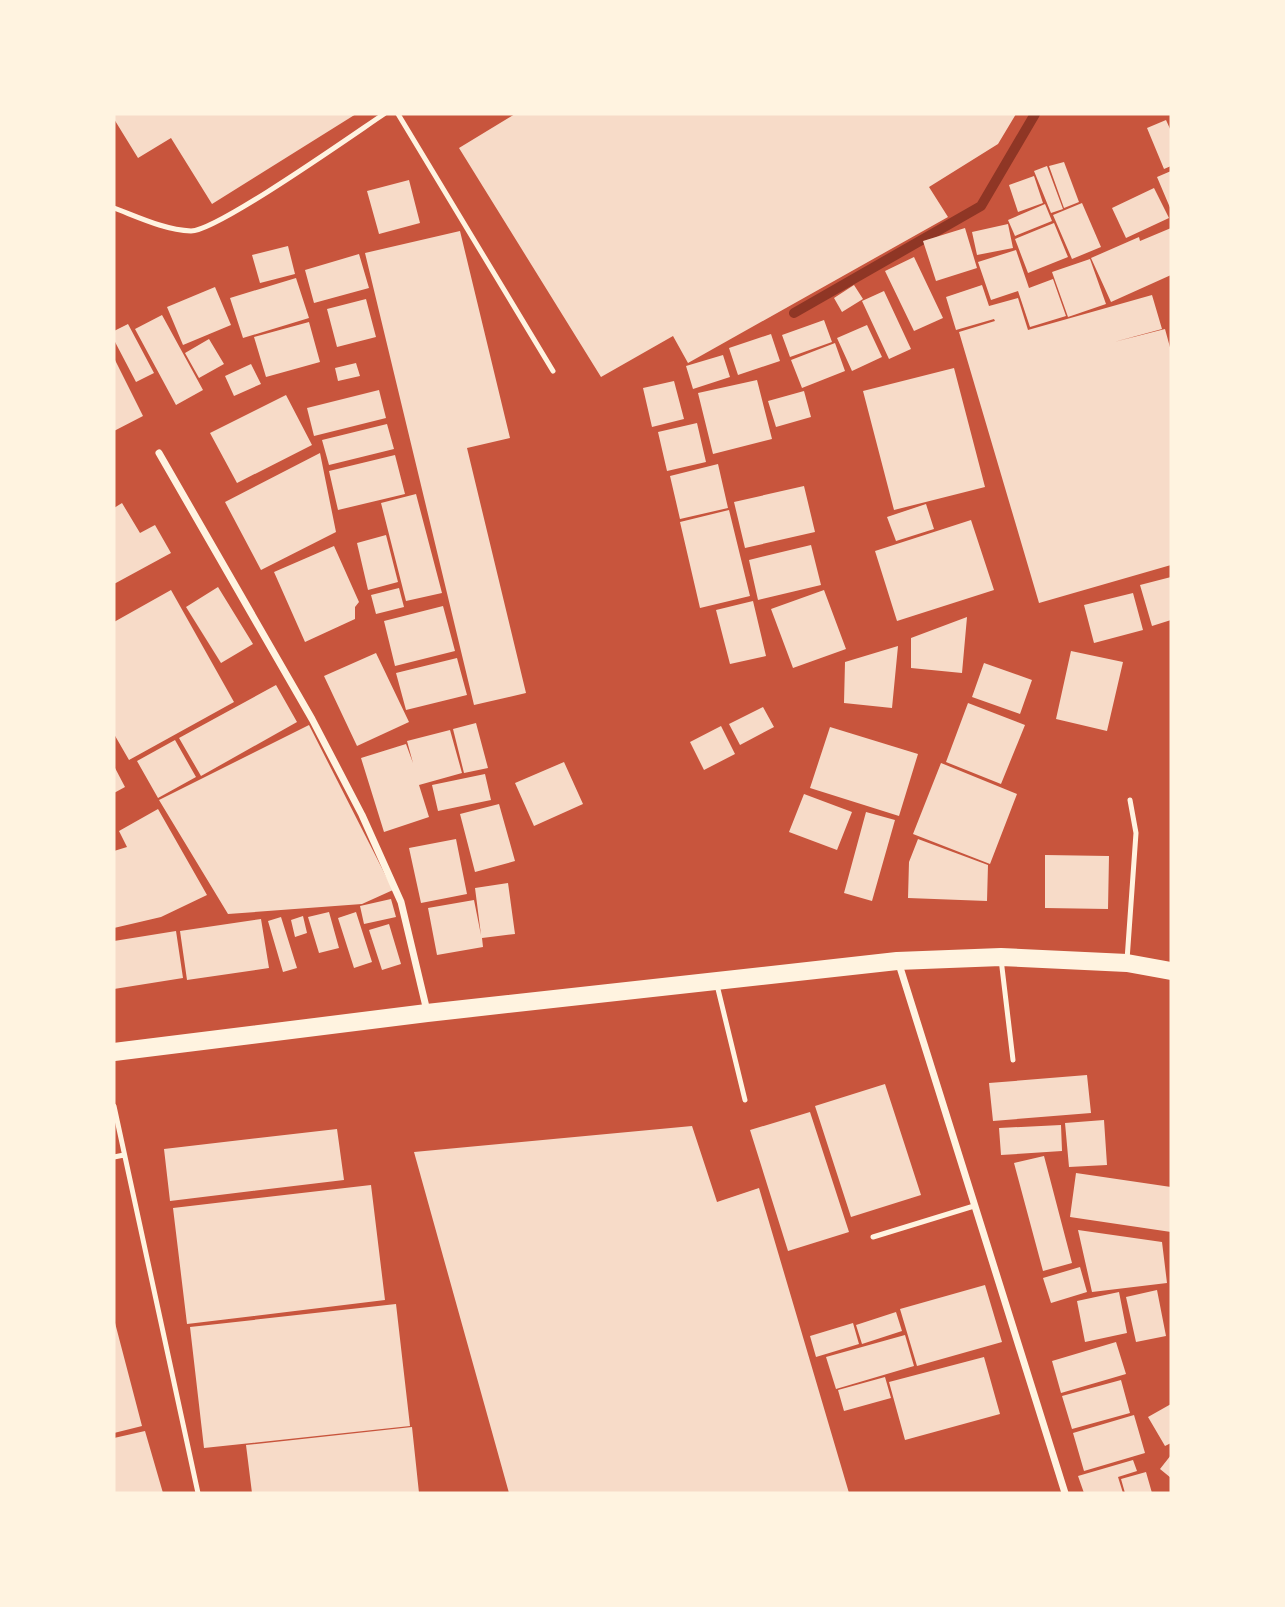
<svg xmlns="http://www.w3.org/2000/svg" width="1285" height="1607" font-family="Figtree,sans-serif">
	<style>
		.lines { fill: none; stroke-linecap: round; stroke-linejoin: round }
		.stream { stroke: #8f3625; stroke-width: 10 }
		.building { fill: #f7dbc8 }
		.service { stroke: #fff3e0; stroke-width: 5 }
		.minor { stroke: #fff3e0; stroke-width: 7 }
		.primary { stroke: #fff3e0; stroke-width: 18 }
	</style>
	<rect width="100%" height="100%" fill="#c8553d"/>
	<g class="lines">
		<path class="stream" d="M 794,313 L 981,206 L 1035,114"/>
	</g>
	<path class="building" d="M 114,114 L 356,114 L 212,204 L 171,138 L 138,158 L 114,119 Z
		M 515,114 L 1016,114 L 998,144 L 929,187 L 948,217 L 688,363 L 673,336 L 601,377 L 459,148 Z
		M 1166,120 L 1171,131 L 1171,166 L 1164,169 L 1147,128 Z
		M 1064,162 L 1079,202 L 1064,208 L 1049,166 Z
		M 1047,166 L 1063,209 L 1051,213 L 1034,171 Z
		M 1171,171 L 1171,210 L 1157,177 Z
		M 1034,176 L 1043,203 L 1018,212 L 1009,185 Z
		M 409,180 L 420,223 L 379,234 L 367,191 Z
		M 1154,188 L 1169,218 L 1126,238 L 1112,208 Z
		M 1082,203 L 1101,247 L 1072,259 L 1053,215 Z
		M 1045,204 L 1052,221 L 1015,236 L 1008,220 Z
		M 1054,223 L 1068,257 L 1028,273 L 1015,239 Z
		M 1008,224 L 1013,248 L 977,255 L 972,232 Z
		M 965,228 L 977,268 L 936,281 L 923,241 Z
		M 1171,228 L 1171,275 L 1111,302 L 1091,258 L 1139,237 L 1140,241 Z
		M 460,231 L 510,438 L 467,448 L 526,693 L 474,705 L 365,253 Z
		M 288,246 L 295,274 L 260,283 L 252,255 Z
		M 1016,250 L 1029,288 L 1053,279 L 1066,316 L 1030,327 L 1018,291 L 991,300 L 978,262 Z
		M 359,254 L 369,288 L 314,303 L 305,270 Z
		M 914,257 L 943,318 L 914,331 L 885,271 Z
		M 1090,259 L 1106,304 L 1068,317 L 1052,272 Z
		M 296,278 L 309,318 L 243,338 L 230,298 Z
		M 854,285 L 863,299 L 842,312 L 834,298 Z
		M 982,285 L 989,306 L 1018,298 L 1028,330 L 1152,295 L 1162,329 L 1114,342 L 1165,329 L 1171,351 L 1171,565 L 1039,603 L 959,332 L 995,321 L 994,319 L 956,330 L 946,297 Z
		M 215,287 L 231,325 L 183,345 L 167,307 Z
		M 884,291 L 911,349 L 889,359 L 862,301 Z
		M 366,299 L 376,337 L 337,347 L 327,309 Z
		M 162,315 L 203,390 L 176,405 L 135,329 Z
		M 824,320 L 832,342 L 790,357 L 782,335 Z
		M 309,322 L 320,362 L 266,377 L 254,337 Z
		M 128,324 L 154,373 L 136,382 L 114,340 L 114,331 Z
		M 867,325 L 882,357 L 852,371 L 837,338 Z
		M 771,334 L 780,361 L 738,375 L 729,348 Z
		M 209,339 L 224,364 L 199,378 L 185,353 Z
		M 835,343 L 845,371 L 802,388 L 791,360 Z
		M 723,355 L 730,377 L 693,389 L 686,366 Z
		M 114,358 L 143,416 L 114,431 Z
		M 356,363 L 360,376 L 338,381 L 335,368 Z
		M 251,364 L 261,384 L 234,396 L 225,376 Z
		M 954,368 L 985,487 L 894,510 L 863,391 Z
		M 757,380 L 772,439 L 713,454 L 698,393 Z
		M 674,381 L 684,419 L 652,427 L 643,388 Z
		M 379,390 L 386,418 L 314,436 L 307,408 Z
		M 804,391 L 811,417 L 776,427 L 768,401 Z
		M 286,395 L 312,445 L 237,483 L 210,433 Z
		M 697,423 L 706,462 L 667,471 L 658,432 Z
		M 387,424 L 394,449 L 329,465 L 322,440 Z
		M 320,453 L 336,532 L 261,570 L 225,502 Z
		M 395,455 L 405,494 L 338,510 L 329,471 Z
		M 718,464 L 728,508 L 680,519 L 670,476 Z
		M 804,486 L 815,532 L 745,548 L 734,502 Z
		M 416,494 L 442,593 L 406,601 L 381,503 Z
		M 122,503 L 140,533 L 155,525 L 171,553 L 114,584 L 114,508 Z
		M 926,504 L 934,529 L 896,541 L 887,517 Z
		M 729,510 L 750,596 L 700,608 L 680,522 Z
		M 971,520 L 994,590 L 897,621 L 875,551 Z
		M 386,535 L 398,582 L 368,590 L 357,543 Z
		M 811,545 L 821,585 L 758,600 L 749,560 Z
		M 334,546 L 359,602 L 355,607 L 355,619 L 305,642 L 274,572 Z
		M 1171,577 L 1171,620 L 1152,626 L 1140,585 Z
		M 218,587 L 253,644 L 221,663 L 186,607 Z
		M 399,588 L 404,607 L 376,614 L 371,595 Z
		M 171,590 L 234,702 L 129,760 L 114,734 L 114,622 Z
		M 824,590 L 846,649 L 793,668 L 771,609 Z
		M 1133,593 L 1143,630 L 1094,643 L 1084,605 Z
		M 753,601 L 766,656 L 730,664 L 716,610 Z
		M 443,606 L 455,651 L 395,666 L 384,621 Z
		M 967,617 L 962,673 L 911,668 L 911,638 Z
		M 898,646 L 892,708 L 844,703 L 845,662 Z
		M 1071,651 L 1123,662 L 1107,731 L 1056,719 Z
		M 376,653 L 409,722 L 357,746 L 324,676 Z
		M 457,658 L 467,695 L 406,710 L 396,673 Z
		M 984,663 L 1032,680 L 1020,714 L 972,697 Z
		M 276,685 L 297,722 L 201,776 L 179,738 Z
		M 968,703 L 1025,725 L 1001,784 L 946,762 Z
		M 763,707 L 774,727 L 740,745 L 729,724 Z
		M 476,723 L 488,768 L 464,773 L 453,729 Z
		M 309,725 L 393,890 L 362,904 L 228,914 L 159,800 Z
		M 721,726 L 735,754 L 704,770 L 690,742 Z
		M 830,727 L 918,754 L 899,816 L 810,788 Z
		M 450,730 L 462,773 L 419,785 L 429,817 L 384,832 L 361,758 L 406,744 L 413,763 L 407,741 Z
		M 175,740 L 196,777 L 158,798 L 137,761 Z
		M 564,762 L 583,804 L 534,826 L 515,783 Z
		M 941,763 L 1017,794 L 990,864 L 913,834 Z
		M 114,766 L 125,787 L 114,793 Z
		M 485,774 L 491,800 L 438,811 L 432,785 Z
		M 804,794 L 852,812 L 837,850 L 789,832 Z
		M 499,804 L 515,861 L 475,872 L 460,814 Z
		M 158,809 L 207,895 L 161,917 L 114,928 L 114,851 L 127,847 L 119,831 Z
		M 866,812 L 895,820 L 872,901 L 844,893 Z
		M 456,839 L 467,894 L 421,903 L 409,848 Z
		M 918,839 L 988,865 L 987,901 L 908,898 L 909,862 Z
		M 1045,855 L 1109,856 L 1108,909 L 1045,908 Z
		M 508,883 L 515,934 L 482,938 L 483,947 L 437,955 L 428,908 L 474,900 L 481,935 L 475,888 Z
		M 391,899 L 396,917 L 364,924 L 360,906 Z
		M 329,912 L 339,948 L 319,953 L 308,917 Z
		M 356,912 L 372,962 L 354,968 L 338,918 Z
		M 303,916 L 307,933 L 295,937 L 291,920 Z
		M 281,917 L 297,968 L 283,972 L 268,921 Z
		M 261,919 L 269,968 L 187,980 L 180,931 Z
		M 389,924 L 401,964 L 382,970 L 369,930 Z
		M 176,931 L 183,978 L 114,989 L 114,941 Z
		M 1087,1075 L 1091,1113 L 993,1121 L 989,1083 Z
		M 885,1084 L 921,1195 L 851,1217 L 815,1106 Z
		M 810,1112 L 849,1232 L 788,1251 L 750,1130 Z
		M 1104,1120 L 1107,1165 L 1069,1167 L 1065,1123 Z
		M 1061,1125 L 1062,1151 L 1001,1155 L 999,1128 Z
		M 692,1126 L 717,1202 L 759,1188 L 849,1493 L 509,1493 L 414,1152 Z
		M 337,1129 L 344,1180 L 170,1201 L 164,1149 Z
		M 1044,1156 L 1072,1263 L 1043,1271 L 1014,1163 Z
		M 1076,1173 L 1171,1187 L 1171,1232 L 1070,1217 Z
		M 371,1185 L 385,1300 L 187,1324 L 173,1208 Z
		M 1078,1230 L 1162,1242 L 1167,1283 L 1092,1292 Z
		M 1080,1267 L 1087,1292 L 1051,1303 L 1043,1278 Z
		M 985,1285 L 1002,1342 L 917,1366 L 900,1309 Z
		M 1157,1290 L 1166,1336 L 1136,1342 L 1126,1297 Z
		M 1119,1292 L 1127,1333 L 1085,1342 L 1077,1301 Z
		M 396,1304 L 410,1426 L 204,1448 L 190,1327 Z
		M 896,1312 L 902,1331 L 862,1344 L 856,1325 Z
		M 114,1319 L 142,1426 L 114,1433 Z
		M 853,1323 L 859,1344 L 816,1357 L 810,1336 Z
		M 905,1335 L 914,1366 L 836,1389 L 826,1357 Z
		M 1116,1342 L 1126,1374 L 1061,1393 L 1052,1361 Z
		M 984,1357 L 1000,1414 L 905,1440 L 889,1382 Z
		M 885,1377 L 891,1398 L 844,1411 L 838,1390 Z
		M 1121,1380 L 1130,1413 L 1072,1429 L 1062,1396 Z
		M 1171,1404 L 1171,1443 L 1165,1446 L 1148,1417 Z
		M 1134,1415 L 1145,1453 L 1084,1471 L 1073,1433 Z
		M 412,1427 L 419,1493 L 252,1493 L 246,1445 Z
		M 145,1431 L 163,1493 L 114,1493 L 114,1438 Z
		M 1171,1455 L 1171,1478 L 1160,1469 Z
		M 1133,1460 L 1137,1471 L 1118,1477 L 1123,1493 L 1084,1493 L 1078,1476 Z
		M 1146,1472 L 1152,1493 L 1125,1493 L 1121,1479 Z"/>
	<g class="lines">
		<path class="service" d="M 398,114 L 553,371
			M 114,208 C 138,217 165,230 191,231 C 217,231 354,134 384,114
			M 1001,959 L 1013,1060
			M 1127,960 L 1136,833 L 1130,800
			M 717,985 L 745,1100
			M 114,1106 L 198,1493
			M 114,1157 L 124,1155
			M 873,1237 L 974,1206"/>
		<path class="minor" d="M 159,453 L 312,719 L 362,815 L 401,902 L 427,1011
			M 898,961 L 1065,1493"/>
		<path class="primary" d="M 114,1052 L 427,1013 L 897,961 L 1001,957 L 1127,963 L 1171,971"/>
	</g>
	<rect width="1285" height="1607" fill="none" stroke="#fff3e0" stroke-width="231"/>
</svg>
